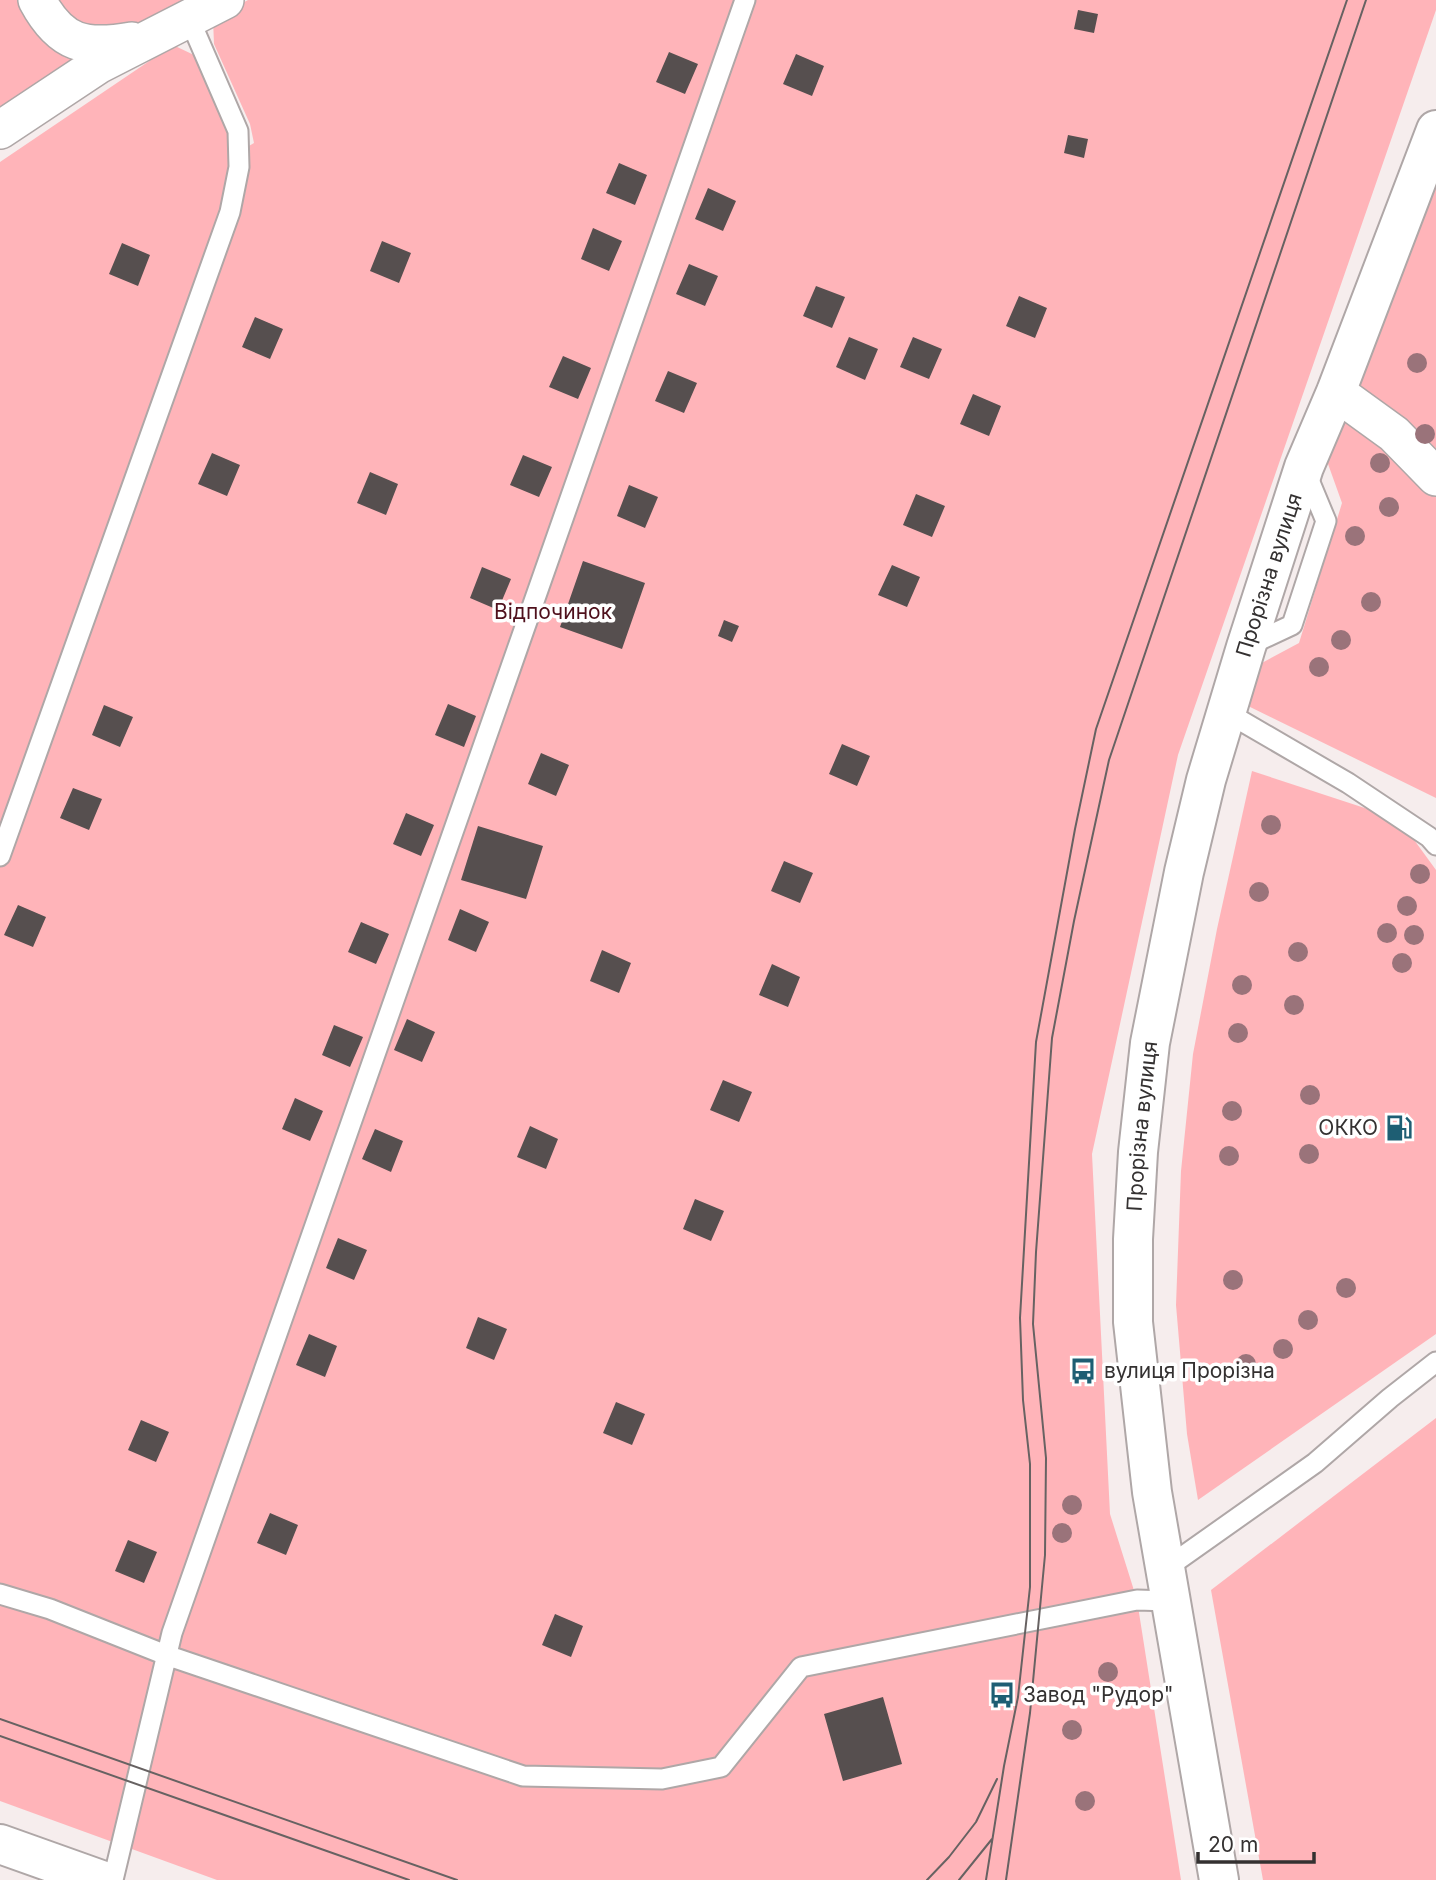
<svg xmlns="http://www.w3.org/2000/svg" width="1436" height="1880" font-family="Inter,sans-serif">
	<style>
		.green { fill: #ffb4b9 }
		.building { fill: #564f4f }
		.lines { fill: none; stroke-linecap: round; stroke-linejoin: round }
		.lane-casing { stroke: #afa7a7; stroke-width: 23 }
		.street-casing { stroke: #afa7a7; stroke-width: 40 }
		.secondary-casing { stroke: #afa7a7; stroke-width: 42 }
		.primary-casing { stroke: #afa7a7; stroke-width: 42 }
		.lane { stroke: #fff; stroke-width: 19 }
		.street { stroke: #fff; stroke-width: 37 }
		.secondary { stroke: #fff; stroke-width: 38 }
		.primary { stroke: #fff; stroke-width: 38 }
		.tram { stroke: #676262; stroke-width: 2 }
		.tree { fill: #9a737a }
		.labels { text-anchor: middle; stroke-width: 7; stroke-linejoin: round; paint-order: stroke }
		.street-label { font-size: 21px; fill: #343131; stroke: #fff }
		.park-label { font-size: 21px; fill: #4f101c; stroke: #fff }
		.poi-label { font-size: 21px; fill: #343131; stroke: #fff; text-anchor: start }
	</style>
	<rect width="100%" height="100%" fill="#f6eded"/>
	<path class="green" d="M 0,0 L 20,0 L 36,34 L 78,63 L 0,112 Z
		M 53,0 L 184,0 L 139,27 L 78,27 Z
		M 248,0 L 1436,0 L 1436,10 L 1178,755 L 1092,1154 L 1110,1514 L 1137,1600 L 1181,1880 L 217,1880 L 0,1801 L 0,162 L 173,45 L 194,55 L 230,131 L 232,156 L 254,143 L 250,124 L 214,44 L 213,19 Z
		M 1436,130 L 1436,798 L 1246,705 L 1260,664 L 1299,643 L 1342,503 L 1318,436 Z
		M 1252,771 L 1380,813 L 1412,837 L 1436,870 L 1436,1334 L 1198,1500 L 1187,1434 L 1176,1305 L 1181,1171 L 1193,1054 L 1217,929 Z
		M 1436,1418 L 1436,1880 L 1263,1880 L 1211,1590 Z"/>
	<path class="building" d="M 1078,10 L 1098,14 L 1094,33 L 1074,29 Z
		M 669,52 L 698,64 L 685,94 L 656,82 Z
		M 796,54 L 824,66 L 812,96 L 783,84 Z
		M 1068,135 L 1088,139 L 1084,158 L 1064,153 Z
		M 619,163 L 647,175 L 635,205 L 606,193 Z
		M 708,188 L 736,201 L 723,231 L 695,219 Z
		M 593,228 L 622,241 L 609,271 L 581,259 Z
		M 382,241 L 411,253 L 399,283 L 370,271 Z
		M 122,243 L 150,255 L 138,286 L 109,274 Z
		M 689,264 L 718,276 L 705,306 L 676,294 Z
		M 816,286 L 845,297 L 832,328 L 803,316 Z
		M 1019,296 L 1047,308 L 1035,338 L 1006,326 Z
		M 255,317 L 283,329 L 270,359 L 242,347 Z
		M 849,337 L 878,349 L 865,380 L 836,367 Z
		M 913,337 L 942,349 L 929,379 L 900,367 Z
		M 563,356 L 591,368 L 578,399 L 549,387 Z
		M 668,371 L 697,383 L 684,413 L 655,401 Z
		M 973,394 L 1001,406 L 989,436 L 960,424 Z
		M 212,453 L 240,465 L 227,496 L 198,484 Z
		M 523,455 L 552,467 L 539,497 L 510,485 Z
		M 370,472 L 398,484 L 386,515 L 357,503 Z
		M 629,485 L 658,497 L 645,528 L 617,516 Z
		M 916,494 L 945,506 L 932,537 L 903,525 Z
		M 583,561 L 645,583 L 622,649 L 560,627 Z
		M 892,565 L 920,577 L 907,607 L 878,595 Z
		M 482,567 L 511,579 L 498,610 L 470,598 Z
		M 724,620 L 739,626 L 732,642 L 718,636 Z
		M 448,704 L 476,716 L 464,747 L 435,735 Z
		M 104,705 L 133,717 L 120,747 L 92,735 Z
		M 842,744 L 870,756 L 857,786 L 829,774 Z
		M 541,753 L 569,765 L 556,796 L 528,784 Z
		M 73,788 L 102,799 L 89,830 L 60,818 Z
		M 406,813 L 434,825 L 421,856 L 393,844 Z
		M 478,826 L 543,846 L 526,899 L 461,880 Z
		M 784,861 L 813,873 L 800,903 L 771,891 Z
		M 18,905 L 46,917 L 33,947 L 4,935 Z
		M 460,909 L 489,922 L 476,952 L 448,940 Z
		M 361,922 L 389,934 L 376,964 L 348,952 Z
		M 602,950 L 631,963 L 619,993 L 590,981 Z
		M 772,964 L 800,977 L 788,1007 L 759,995 Z
		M 407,1019 L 435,1032 L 422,1062 L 394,1050 Z
		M 334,1025 L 363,1037 L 350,1067 L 322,1055 Z
		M 723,1080 L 752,1092 L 739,1122 L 710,1110 Z
		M 295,1098 L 323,1111 L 310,1141 L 282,1129 Z
		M 530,1126 L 558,1139 L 546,1169 L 517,1157 Z
		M 375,1129 L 403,1141 L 391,1172 L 362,1159 Z
		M 695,1199 L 724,1211 L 711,1241 L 683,1229 Z
		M 338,1238 L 367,1250 L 354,1280 L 326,1268 Z
		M 478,1317 L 507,1329 L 494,1360 L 466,1348 Z
		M 309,1334 L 337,1346 L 325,1377 L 296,1365 Z
		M 616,1402 L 645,1414 L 632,1445 L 603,1433 Z
		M 141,1420 L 169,1432 L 156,1462 L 128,1450 Z
		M 270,1513 L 298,1525 L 286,1555 L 257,1543 Z
		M 128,1540 L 157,1552 L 144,1583 L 115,1571 Z
		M 555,1614 L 583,1626 L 571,1657 L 542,1645 Z
		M 883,1697 L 902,1764 L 843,1781 L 824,1714 Z"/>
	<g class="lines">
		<g class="lane-casing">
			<path id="lane" d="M 1247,646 L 1292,625 L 1326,521 L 1306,473
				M 1226,712 L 1348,783 L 1429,837 L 1436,845
				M 0,856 L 230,212 L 239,167 L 238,131 L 189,18
				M 1165,1569 L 1315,1463 L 1390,1398 L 1436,1362
				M 0,1594 L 50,1609 L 166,1655 L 523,1776 L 662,1779 L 721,1767 L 801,1667 L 1137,1600 L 1169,1601
				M 113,1880 L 172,1633 L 745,0"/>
		</g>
		<g class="street-casing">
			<path id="street" d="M 37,0 C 61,45 85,49 132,41
				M 0,130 L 98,65 L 225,0
				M 1336,392 L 1394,434 L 1436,477"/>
		</g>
		<g class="secondary-casing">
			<g id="secondary">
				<path id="s1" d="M 1219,1880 L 1152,1492 L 1133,1322 L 1133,1239 L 1138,1152 L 1150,1043 L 1184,872 L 1206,780 L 1246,647 L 1304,467 L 1336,392 L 1436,130"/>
			</g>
		</g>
		<g class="primary-casing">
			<path id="primary" d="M 0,1844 L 101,1880"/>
		</g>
		<use href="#lane" class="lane"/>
		<use href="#street" class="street"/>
		<use href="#secondary" class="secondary"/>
		<use href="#primary" class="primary"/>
		<path class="tram" d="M 0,1719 L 457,1880
			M 0,1736 L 409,1880
			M 927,1880 L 949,1857 L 976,1822 L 997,1779
			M 959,1880 L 992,1839
			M 986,1880 L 1004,1766 L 1018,1697 L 1030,1587 L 1030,1464 L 1023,1400 L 1020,1318 L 1036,1042 L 1075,829 L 1096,729 L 1347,0
			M 1006,1880 L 1030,1713 L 1045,1555 L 1046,1458 L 1033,1324 L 1036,1252 L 1052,1038 L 1074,921 L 1109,760 L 1366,0"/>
	</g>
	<g class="tree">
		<circle cx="1417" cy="363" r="10"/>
		<circle cx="1425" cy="434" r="10"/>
		<circle cx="1380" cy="463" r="10"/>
		<circle cx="1389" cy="507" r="10"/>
		<circle cx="1355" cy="536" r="10"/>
		<circle cx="1371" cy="602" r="10"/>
		<circle cx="1341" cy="640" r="10"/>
		<circle cx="1319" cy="667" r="10"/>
		<circle cx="1271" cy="825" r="10"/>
		<circle cx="1420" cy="874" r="10"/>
		<circle cx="1259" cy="892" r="10"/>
		<circle cx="1407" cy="906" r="10"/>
		<circle cx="1387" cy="933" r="10"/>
		<circle cx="1414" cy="935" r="10"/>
		<circle cx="1298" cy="952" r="10"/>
		<circle cx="1402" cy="963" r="10"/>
		<circle cx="1242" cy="985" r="10"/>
		<circle cx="1294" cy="1005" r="10"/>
		<circle cx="1238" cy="1033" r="10"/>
		<circle cx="1310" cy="1095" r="10"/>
		<circle cx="1232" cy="1111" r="10"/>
		<circle cx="1309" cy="1154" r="10"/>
		<circle cx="1229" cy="1156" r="10"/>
		<circle cx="1233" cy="1280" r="10"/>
		<circle cx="1346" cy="1288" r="10"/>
		<circle cx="1308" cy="1320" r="10"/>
		<circle cx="1283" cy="1349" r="10"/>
		<circle cx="1246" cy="1364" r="10"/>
		<circle cx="1072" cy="1505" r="10"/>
		<circle cx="1062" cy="1533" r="10"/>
		<circle cx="1108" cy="1672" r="10"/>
		<circle cx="1072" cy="1730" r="10"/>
		<circle cx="1085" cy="1801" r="10"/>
	</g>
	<defs>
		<g id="fuel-bare" transform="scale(2.1)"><path d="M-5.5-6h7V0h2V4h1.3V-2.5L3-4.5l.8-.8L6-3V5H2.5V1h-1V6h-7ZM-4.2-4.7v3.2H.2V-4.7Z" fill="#1e5e73" stroke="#fff" stroke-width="2.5" paint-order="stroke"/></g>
		<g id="bus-bare" transform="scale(2.1)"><path d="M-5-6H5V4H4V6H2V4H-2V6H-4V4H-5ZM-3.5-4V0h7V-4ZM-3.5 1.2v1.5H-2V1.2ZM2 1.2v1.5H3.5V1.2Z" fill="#1e5e73" stroke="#fff" stroke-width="2.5" paint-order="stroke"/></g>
	</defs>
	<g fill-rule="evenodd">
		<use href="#fuel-bare" x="1399" y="1128"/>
		<use href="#bus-bare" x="1083" y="1371"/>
		<use href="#bus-bare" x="1002" y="1695"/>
	</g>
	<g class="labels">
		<g class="street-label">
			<text dy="7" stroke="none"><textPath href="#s1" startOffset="1328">Прорізна вулиця</textPath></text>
			<text dy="7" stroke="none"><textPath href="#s1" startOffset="761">Прорізна вулиця</textPath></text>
		</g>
		<g class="park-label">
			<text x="553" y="619">Відпочинок</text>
		</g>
		<g class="poi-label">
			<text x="1378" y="1135" text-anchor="end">ОККО</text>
			<text x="1104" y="1378">вулиця Прорізна</text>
			<text x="1023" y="1702">Завод "Рудор"</text>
		</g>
	</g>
	<path d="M1198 1852v10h116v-10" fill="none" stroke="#343131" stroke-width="3.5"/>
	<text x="1208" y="1852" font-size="21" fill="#343131" stroke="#ffffff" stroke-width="5" paint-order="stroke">20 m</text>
</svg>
